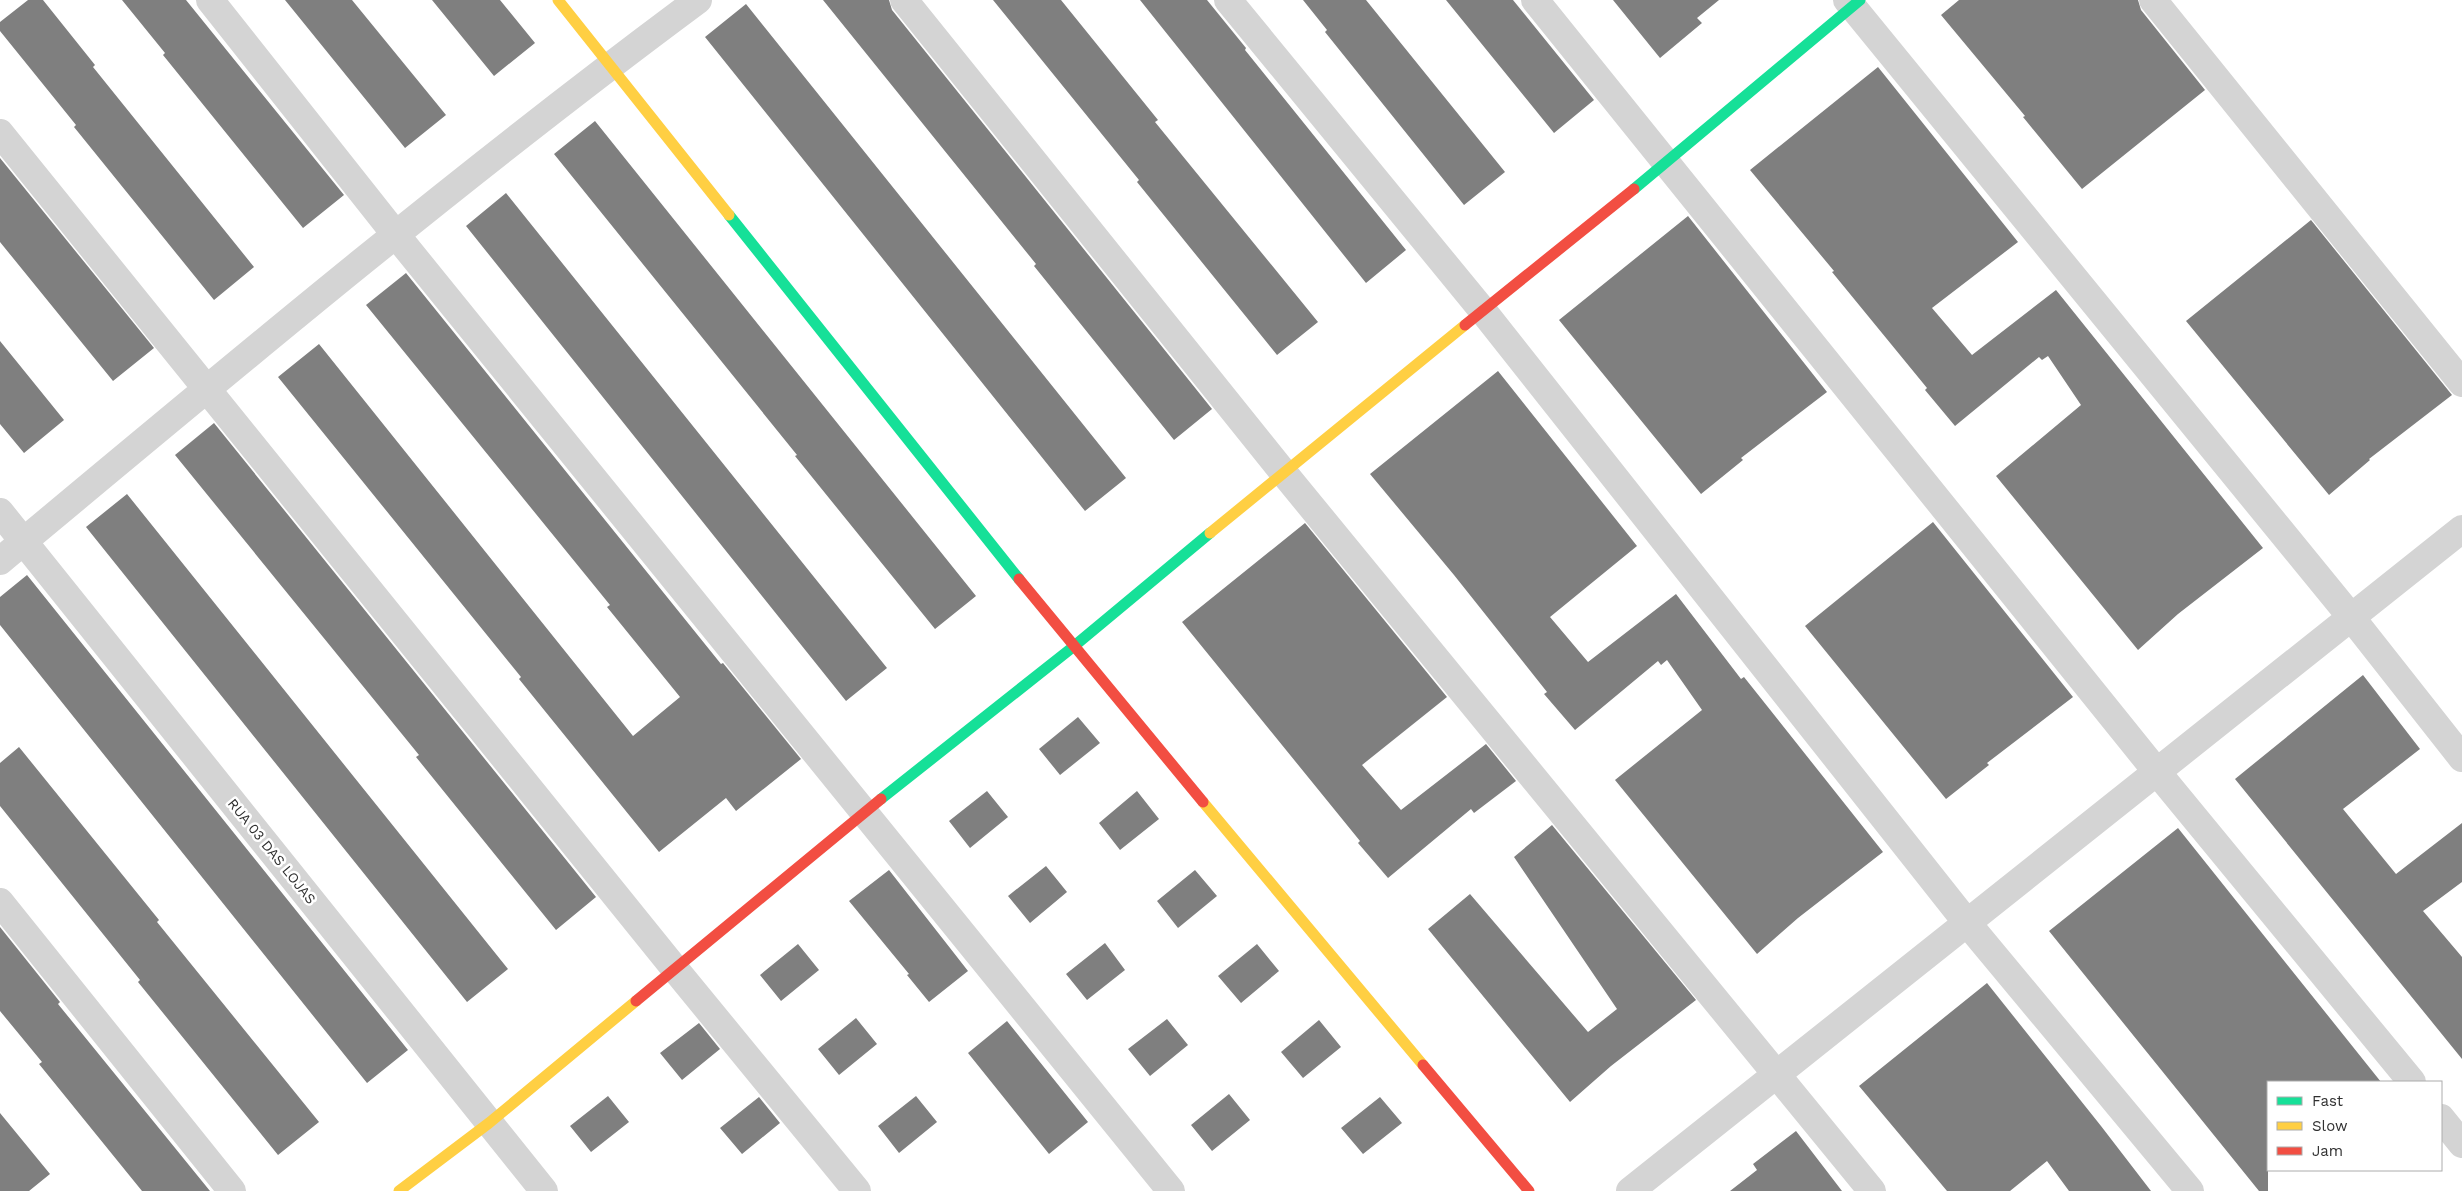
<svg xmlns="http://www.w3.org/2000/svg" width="2462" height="1191" font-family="'Work Sans',sans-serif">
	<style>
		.building { fill: #7f7f7f }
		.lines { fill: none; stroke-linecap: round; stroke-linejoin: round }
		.street { stroke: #d4d4d4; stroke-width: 28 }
		.fast { stroke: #16e098; stroke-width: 11 }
		.slow { stroke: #ffcf43; stroke-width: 11 }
		.jam { stroke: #f24e42; stroke-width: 11 }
		.labels { text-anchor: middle; stroke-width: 5; stroke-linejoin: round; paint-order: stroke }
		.street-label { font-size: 14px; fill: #303030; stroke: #fff }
	</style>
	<rect width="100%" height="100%" fill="#fff"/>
	<path class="building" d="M 28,0 L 43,0 L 95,65 L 93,67 L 254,267 L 214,300 L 74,127 L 76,125 L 0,31 L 0,22 Z
		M 122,0 L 186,0 L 344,195 L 303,228 L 163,55 L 165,53 Z
		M 285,0 L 352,0 L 446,115 L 405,148 Z
		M 432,0 L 500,0 L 535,43 L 494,76 Z
		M 823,0 L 889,0 L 892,10 L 1212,409 L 1174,440 L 1034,266 L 1036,264 Z
		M 993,0 L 1061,0 L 1158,120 L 1155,122 L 1318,322 L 1277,355 L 1137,182 L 1139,180 Z
		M 1140,0 L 1207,0 L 1246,48 L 1245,50 L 1406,250 L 1366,283 Z
		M 1303,0 L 1366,0 L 1505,172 L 1464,205 L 1325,32 L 1327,30 Z
		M 1446,0 L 1513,0 L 1594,100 L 1554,133 Z
		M 1613,0 L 1719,0 L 1697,18 L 1702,23 L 1660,58 Z
		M 1959,0 L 2138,0 L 2141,10 L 2205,90 L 2082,189 L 2023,117 L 2025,116 L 1941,15 Z
		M 746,4 L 1126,478 L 1085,511 L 705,37 Z
		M 1878,67 L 2018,242 L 1932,308 L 1972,355 L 2056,290 L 2263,548 L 2178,614 L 2138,650 L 1996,476 L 2081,405 L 2048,356 L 2042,360 L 2039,357 L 1955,426 L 1925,390 L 1927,388 L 1832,272 L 1834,271 L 1750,170 Z
		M 595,121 L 976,596 L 935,629 L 795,456 L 797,455 L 554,154 Z
		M 0,158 L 154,348 L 113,381 L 0,242 Z
		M 506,193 L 887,668 L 846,701 L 466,226 Z
		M 1688,216 L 1827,392 L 1741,458 L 1743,460 L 1701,494 L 1559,320 Z
		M 2311,220 L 2452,395 L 2369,459 L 2370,460 L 2329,495 L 2186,321 Z
		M 406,273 L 721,664 L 723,663 L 801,759 L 736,811 L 726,798 L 659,852 L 519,679 L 521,677 L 278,377 L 319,344 L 633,736 L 680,697 L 607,607 L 610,605 L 366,305 Z
		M 0,341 L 64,420 L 24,453 L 0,424 Z
		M 1498,371 L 1637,546 L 1550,617 L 1588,662 L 1676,594 L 1741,679 L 1744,677 L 1883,852 L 1798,918 L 1757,954 L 1615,780 L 1702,710 L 1667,660 L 1661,665 L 1658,661 L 1575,730 L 1544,694 L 1547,692 L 1454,575 L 1370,474 Z
		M 214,423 L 596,897 L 556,930 L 416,757 L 419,755 L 175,455 Z
		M 127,494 L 508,969 L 467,1002 L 86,527 Z
		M 1933,522 L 2073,697 L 1987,763 L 1989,765 L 1946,799 L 1805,626 Z
		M 1305,523 L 1447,697 L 1362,765 L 1401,810 L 1486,744 L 1516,781 L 1474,813 L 1471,809 L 1388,878 L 1358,843 L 1360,841 L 1182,622 Z
		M 27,575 L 408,1050 L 367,1083 L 0,625 L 0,597 Z
		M 2363,675 L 2420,749 L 2343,809 L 2396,874 L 2462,823 L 2462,882 L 2423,911 L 2462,957 L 2462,1059 L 2235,779 Z
		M 1078,717 L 1100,743 L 1060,775 L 1039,749 Z
		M 19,747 L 159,920 L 157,922 L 319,1122 L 278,1155 L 138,982 L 140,980 L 0,806 L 0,763 Z
		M 987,791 L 1008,817 L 970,848 L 949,821 Z
		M 1137,791 L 1159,819 L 1120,850 L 1099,823 Z
		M 1552,825 L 1696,1000 L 1611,1066 L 1570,1102 L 1428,929 L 1470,894 L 1588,1032 L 1617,1009 L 1514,857 Z
		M 2178,828 L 2381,1082 L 2268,1082 L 2268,1191 L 2259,1191 L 2049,931 Z
		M 1046,866 L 1067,892 L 1030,923 L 1008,896 Z
		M 889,870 L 968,971 L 929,1002 L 907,975 L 909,974 L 849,901 Z
		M 1195,870 L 1217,896 L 1178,928 L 1157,901 Z
		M 0,927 L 60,1002 L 58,1004 L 210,1191 L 142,1191 L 39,1064 L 42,1062 L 0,1011 Z
		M 1105,943 L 1125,970 L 1087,1000 L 1066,974 Z
		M 798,944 L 819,970 L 781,1001 L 760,975 Z
		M 1257,944 L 1279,971 L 1241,1003 L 1218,976 Z
		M 1987,983 L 2101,1126 L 2151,1191 L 2069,1191 L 2047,1161 L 2010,1191 L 1947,1191 L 1859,1086 Z
		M 856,1018 L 877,1044 L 839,1075 L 818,1049 Z
		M 1167,1019 L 1188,1045 L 1150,1076 L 1128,1049 Z
		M 1319,1020 L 1341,1047 L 1303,1078 L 1281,1052 Z
		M 1007,1021 L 1088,1122 L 1049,1154 L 968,1053 Z
		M 699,1023 L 720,1049 L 682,1080 L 660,1053 Z
		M 1229,1094 L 1250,1120 L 1212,1151 L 1191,1125 Z
		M 608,1096 L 629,1122 L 591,1152 L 570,1126 Z
		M 916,1096 L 937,1122 L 899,1153 L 878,1126 Z
		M 759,1097 L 780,1123 L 742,1154 L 720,1128 Z
		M 1380,1097 L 1402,1123 L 1363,1154 L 1341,1128 Z
		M 0,1113 L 50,1174 L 29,1191 L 0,1191 Z
		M 1796,1131 L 1842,1191 L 1730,1191 L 1757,1170 L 1753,1164 Z"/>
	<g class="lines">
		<path class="street" d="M 210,0 L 396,235 L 1171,1191
			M 904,0 L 1283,472 L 1872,1191
			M 1228,0 L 1483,311 L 1968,924 L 2190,1191
			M 1535,0 L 2157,772 L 2412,1082
			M 1847,0 L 2351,617 L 2462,758
			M 2153,0 L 2462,383
			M 0,133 L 675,969 L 857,1191
			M 0,512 L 544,1191
			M 0,561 C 229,370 458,178 698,0
			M 0,902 L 232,1191
			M 2441,1118 L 2462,1144
			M 1630,1191 L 2462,529"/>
		<path class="fast" d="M 1634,189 L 1860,0
			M 729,215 L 1019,579
			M 881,799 L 1073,647 L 1210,533"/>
		<path class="slow" d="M 558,0 L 729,215
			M 1210,533 L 1465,325
			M 1203,802 L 1423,1065
			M 399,1191 L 489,1123 L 636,1001"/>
		<path class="jam" d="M 1465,325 L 1634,189
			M 1019,579 L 1203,802
			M 636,1001 L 881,799
			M 1423,1065 L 1529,1191"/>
	</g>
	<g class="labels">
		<g class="street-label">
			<text transform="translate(272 851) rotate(51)" y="5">RUA 03 DAS LOJAS</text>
		</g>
	</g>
	<rect x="2267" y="1081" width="175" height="90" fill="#ffffff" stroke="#acacac"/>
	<rect x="2277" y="1097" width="25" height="8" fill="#16e098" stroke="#acacac"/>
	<text x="2312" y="1106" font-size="15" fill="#303030">Fast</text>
	<rect x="2277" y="1122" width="25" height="8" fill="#ffcf43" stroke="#acacac"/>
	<text x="2312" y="1131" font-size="15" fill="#303030">Slow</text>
	<rect x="2277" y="1147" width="25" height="8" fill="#f24e42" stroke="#acacac"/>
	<text x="2312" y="1156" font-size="15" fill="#303030">Jam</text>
</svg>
